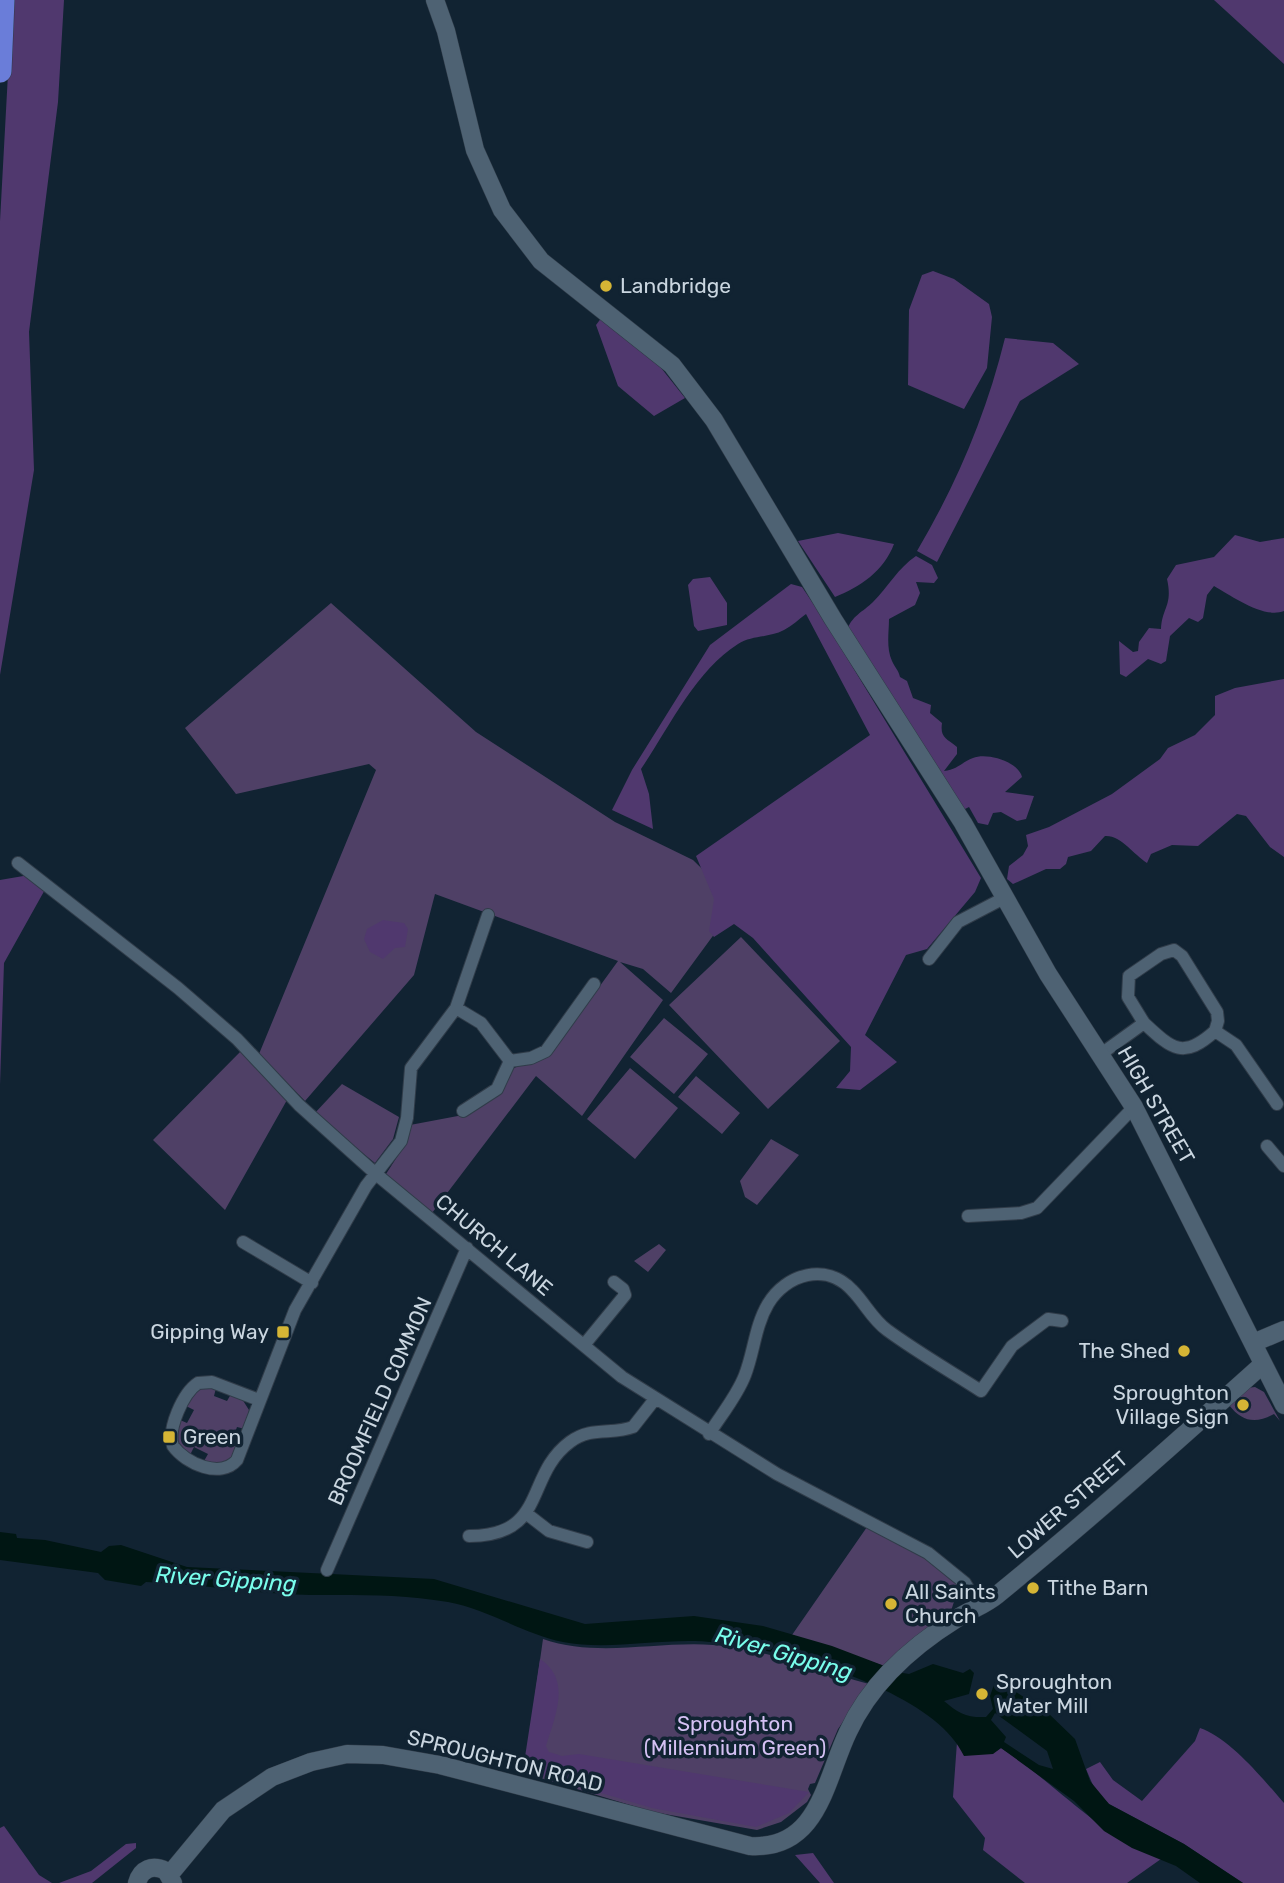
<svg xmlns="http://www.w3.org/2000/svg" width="1284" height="1883" font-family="Rubik,sans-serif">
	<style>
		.green { fill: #4f4066 }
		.forest { fill: #50386e }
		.water { fill: #001613; fill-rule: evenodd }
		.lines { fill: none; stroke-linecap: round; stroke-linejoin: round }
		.street-casing { stroke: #303c49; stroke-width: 14 }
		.secondary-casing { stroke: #303c49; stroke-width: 19 }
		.highway-casing { stroke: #303c49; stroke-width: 24 }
		.street { stroke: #4e6273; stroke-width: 12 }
		.secondary { stroke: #4e6273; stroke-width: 18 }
		.highway { stroke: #6a7dd9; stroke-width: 23 }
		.poi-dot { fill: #d5b535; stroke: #112332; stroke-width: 2.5 }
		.labels { text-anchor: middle; stroke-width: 7; stroke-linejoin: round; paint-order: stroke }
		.poi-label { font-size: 21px; fill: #cad6e0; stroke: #112332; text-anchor: start }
		.street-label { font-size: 21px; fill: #cad6e0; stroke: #112332 }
		.park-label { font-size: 21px; fill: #d4c0f3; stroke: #112332 }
		.water-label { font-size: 23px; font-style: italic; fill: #79feec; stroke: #112332 }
	</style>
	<rect width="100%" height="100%" fill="#112332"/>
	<path class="green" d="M 331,603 L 476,732 L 615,822 L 693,860 L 737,903 L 671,993 L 643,969 L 620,962 L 663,1000 L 582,1116 L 536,1076 L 432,1213 L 386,1174 L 404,1146 L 410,1125 L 463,1115 L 514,1068 L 552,1052 L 618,961 L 435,894 L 414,975 L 305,1101 L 259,1054 L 376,770 L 369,764 L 236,794 L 185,728 Z
		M 741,937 L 840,1041 L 768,1109 L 669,1005 Z
		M 664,1018 L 708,1054 L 674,1094 L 630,1057 Z
		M 241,1051 L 287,1100 L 225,1210 L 153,1140 Z
		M 630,1068 L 678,1108 L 635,1159 L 587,1119 Z
		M 696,1076 L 740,1113 L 722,1134 L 678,1097 Z
		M 342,1084 L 399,1117 L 393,1139 L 375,1163 L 314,1114 Z
		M 771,1139 L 799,1155 L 757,1205 L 745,1197 L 740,1181 Z
		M 659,1244 L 666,1250 L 648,1272 L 634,1261 Z
		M 198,1387 L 216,1388 L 214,1396 L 227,1401 L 231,1394 L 242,1399 L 249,1410 L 245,1429 L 237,1427 L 232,1441 L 239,1444 L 235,1455 L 223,1465 L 204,1461 L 208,1454 L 194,1447 L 190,1455 L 176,1441 L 180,1420 L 187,1423 L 194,1410 L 186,1406 Z
		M 1255,1387 L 1264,1392 L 1280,1421 L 1274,1414 C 1256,1424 1242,1422 1229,1405 L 1247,1388 Z
		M 867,1527 L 934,1562 L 959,1586 L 951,1611 L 884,1666 L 792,1635 Z
		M 543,1639 C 597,1658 657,1641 713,1645 C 767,1649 816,1670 869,1684 L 838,1729 L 815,1783 L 810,1784 L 808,1789 L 811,1795 L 807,1802 L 781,1822 L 757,1830 L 653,1812 L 524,1773 Z"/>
	<path class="forest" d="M 12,0 L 64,0 L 58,102 L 29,332 L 34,470 L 0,675 L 0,221 Z
		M 1214,0 L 1284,0 L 1284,64 Z
		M 933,271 L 954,279 L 989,304 L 992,317 L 987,368 L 964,409 L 908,385 L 909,310 L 922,275 Z
		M 602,317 L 654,359 L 685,398 L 654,416 L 618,386 L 596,325 Z
		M 1005,338 L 1053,343 L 1079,364 L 1020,401 L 937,562 L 917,551 C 957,483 986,415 1005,338 Z
		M 838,533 L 894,544 C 884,571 860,587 835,597 L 798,541 Z
		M 1235,535 L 1260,542 L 1284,538 L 1284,611 C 1263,619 1232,596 1214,586 L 1207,595 L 1203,618 L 1198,622 L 1189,618 L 1170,636 L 1166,661 L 1161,664 L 1148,659 L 1126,677 L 1120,674 L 1119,641 L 1133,652 L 1138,651 L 1139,642 L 1149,628 L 1161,629 C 1162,607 1173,606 1167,579 L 1176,565 L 1214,557 Z
		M 916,556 L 932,565 L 938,578 L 934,583 L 916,582 L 920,593 L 915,605 L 889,619 C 889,632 886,648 892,661 C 895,668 898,669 900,677 L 907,681 L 913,698 L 931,705 L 930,713 L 942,723 C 940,738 946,738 957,747 L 957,754 L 944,771 C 957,770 962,762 973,758 C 987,752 1019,762 1022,777 L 1005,792 L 1034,796 L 1026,819 L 1017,821 L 1001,812 L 993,813 L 988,825 L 978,823 L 969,807 L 965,809 L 965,815 L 847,631 C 851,616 863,612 873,602 C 888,587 898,568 916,556 Z
		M 710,577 L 727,603 L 727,625 L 698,631 L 694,626 L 688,585 L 693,579 Z
		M 791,584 L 802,587 L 821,615 L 981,878 L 975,892 L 927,949 L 906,955 L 865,1035 L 897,1062 L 860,1090 L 836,1088 L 850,1071 L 851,1047 L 753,938 L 734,924 L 714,937 L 709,931 L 714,899 L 696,856 L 870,735 L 806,614 C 799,619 792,626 784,630 C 769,638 752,635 738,644 C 695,671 669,728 641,769 L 649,794 L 653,829 L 612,810 L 632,770 L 710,645 Z
		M 1284,679 L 1284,857 L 1270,847 L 1246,816 L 1237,814 L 1198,846 L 1172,845 L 1151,854 L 1147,863 C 1133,854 1121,835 1105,836 L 1091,851 L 1068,857 L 1066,864 L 1060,869 L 1046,869 L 1013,884 L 1007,879 L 1009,866 L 1023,855 L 1028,846 L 1026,835 L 1049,827 L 1112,794 L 1160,759 L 1168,748 L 1195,735 L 1215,715 L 1215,696 L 1235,688 Z
		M 35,874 L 47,886 L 4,963 L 0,1085 L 0,880 Z
		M 383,920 L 404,923 L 408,929 L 405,947 L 395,948 L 383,959 L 370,952 L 364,939 L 367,929 Z
		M 540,1659 C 572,1680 555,1716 546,1746 L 549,1752 L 562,1756 L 579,1754 L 809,1792 L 789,1813 L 756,1827 L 652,1808 L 523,1770 Z
		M 1200,1728 C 1230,1738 1263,1779 1284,1803 L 1284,1883 L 1243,1883 L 1184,1844 L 1109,1804 L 1095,1790 L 1086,1769 L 1100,1762 L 1113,1780 L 1142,1801 L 1195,1741 Z
		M 957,1742 C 972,1751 986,1759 1001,1748 C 1058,1785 1097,1834 1161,1859 L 1127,1883 L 1025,1883 L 983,1850 L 985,1838 L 953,1797 Z
		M 4,1826 L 39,1875 L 52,1883 L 0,1883 L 0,1828 Z
		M 136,1843 L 136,1848 L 92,1883 L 59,1883 L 91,1871 L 126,1844 Z
		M 813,1853 L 834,1883 L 820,1883 L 795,1855 Z"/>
	<path class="water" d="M 0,1532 L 16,1534 L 17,1538 L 45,1540 L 101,1552 L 109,1546 L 121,1545 L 187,1567 L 434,1579 L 585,1624 L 694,1616 L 763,1626 L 832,1646 L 903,1673 L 909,1674 L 933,1664 L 963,1673 L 970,1669 L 974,1673 L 969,1694 L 944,1701 C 958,1713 967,1718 986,1717 L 993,1709 L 990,1696 L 996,1679 L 1047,1712 L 1075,1739 L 1090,1781 L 1109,1804 L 1184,1844 L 1243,1883 L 1200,1883 L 1176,1866 L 1132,1848 L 1104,1831 L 1074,1801 L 1001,1748 L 993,1754 L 964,1756 C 933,1687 766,1643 695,1641 C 651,1640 606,1650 563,1642 C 523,1634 488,1609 448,1602 C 401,1594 357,1595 310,1595 C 255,1594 201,1584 146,1582 L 141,1586 L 105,1580 L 98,1573 L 0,1560 ZM 995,1713 L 1047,1751 L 1053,1769 L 1039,1765 L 1004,1742 L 1006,1737 L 991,1720 Z"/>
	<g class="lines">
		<g class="street-casing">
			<path id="street" d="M 18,863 L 178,988 L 237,1039 L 299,1105 L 376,1174 L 622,1377 L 777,1474 L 928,1553 L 965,1583 L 979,1607
				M 929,959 L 958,922 L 1006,897
				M 456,1008 L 481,1023 L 510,1061 L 497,1089 L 463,1111
				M 1144,1023 L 1128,997 L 1129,976 L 1161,954 L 1174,950 L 1182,956 L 1217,1012 L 1218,1021 L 1215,1031
				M 1101,1054 L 1144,1023 C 1172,1049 1183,1060 1215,1031 L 1236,1045 L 1277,1104
				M 510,1061 L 531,1058 L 546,1051 L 594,984
				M 1267,1146 L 1284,1166
				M 968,1216 L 1021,1213 L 1037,1208 L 1134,1107
				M 243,1242 L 312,1283
				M 584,1345 L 625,1295 L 623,1289 L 614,1282
				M 259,1400 L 212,1382 L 198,1383 C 183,1393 167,1429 173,1446 C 186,1464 221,1479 237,1460 L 295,1310 L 366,1186 L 401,1141 L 407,1118 L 411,1068 L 456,1008 L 488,915
				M 709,1434 C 721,1415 737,1396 745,1375 C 754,1352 755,1326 768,1304 C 786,1274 826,1262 852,1290 C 865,1303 872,1319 887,1330 C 917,1352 950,1371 981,1391 L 1012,1346 L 1048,1319 L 1062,1321
				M 527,1514 L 549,1531 L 587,1542
				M 469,1536 C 548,1536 524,1476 570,1442 C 591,1426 612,1435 633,1427 L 655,1399
				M 327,1570 L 467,1248"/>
		</g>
		<g class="secondary-casing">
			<path id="secondary" d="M 435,0 L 446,31 L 475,150 L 502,210 L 541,261 L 672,365 L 714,420 L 833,619 L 963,823 L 1048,974 L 1134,1107 L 1284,1405
				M 1253,1343 L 1284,1330
				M 170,1874 L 223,1810 L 272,1777 L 311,1762 L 347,1754 L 383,1755 L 440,1765 L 750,1846 C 819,1850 825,1780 848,1732 C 870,1684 911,1647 956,1619 C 970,1610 985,1605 997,1595 C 1088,1521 1175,1443 1262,1365
				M 137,1883 C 141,1869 152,1864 166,1871 L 173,1883"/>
		</g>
		<g class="highway-casing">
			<path id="highway" d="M 0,71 L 3,0"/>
		</g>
		<use href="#street" class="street"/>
		<use href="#secondary" class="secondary"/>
		<use href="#highway" class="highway"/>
	</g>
	<g class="poi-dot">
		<circle cx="606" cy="286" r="7"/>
		<rect x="276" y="1325" width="14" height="14" rx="3.5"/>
		<circle cx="1184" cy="1351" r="7"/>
		<circle cx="1243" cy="1405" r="7"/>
		<rect x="162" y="1430" width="14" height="14" rx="3.5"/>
		<circle cx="1033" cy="1588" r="7"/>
		<circle cx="891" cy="1604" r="7"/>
		<circle cx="982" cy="1694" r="7"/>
	</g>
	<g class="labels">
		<g class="poi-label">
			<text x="620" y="293">Landbridge</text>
			<text x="269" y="1339" text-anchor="end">Gipping Way</text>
			<text x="1170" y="1358" text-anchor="end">The Shed</text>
			<text x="1229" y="1400" text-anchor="end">Sproughton<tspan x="1229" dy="24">Village Sign</tspan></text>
			<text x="183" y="1444">Green</text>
			<text x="1047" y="1595">Tithe Barn</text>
			<text x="905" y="1599">All Saints<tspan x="905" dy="24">Church</tspan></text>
			<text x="996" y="1689">Sproughton<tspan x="996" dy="24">Water Mill</tspan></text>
		</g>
		<g class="street-label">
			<text transform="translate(1156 1105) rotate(60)" y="7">HIGH STREET</text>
			<text transform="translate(494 1245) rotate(40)" y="7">CHURCH LANE</text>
			<text transform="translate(380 1401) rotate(-66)" y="7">BROOMFIELD COMMON</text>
			<text transform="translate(1068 1505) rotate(-41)" y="7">LOWER STREET</text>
			<text transform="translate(505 1761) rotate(14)" y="7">SPROUGHTON ROAD</text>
		</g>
		<g class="park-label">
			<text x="735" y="1731">Sproughton<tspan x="735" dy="24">(Millennium Green)</tspan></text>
		</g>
		<g class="water-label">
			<text transform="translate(226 1579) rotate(4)" y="8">River Gipping</text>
			<text transform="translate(784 1653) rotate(16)" y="8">River Gipping</text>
		</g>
	</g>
</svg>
